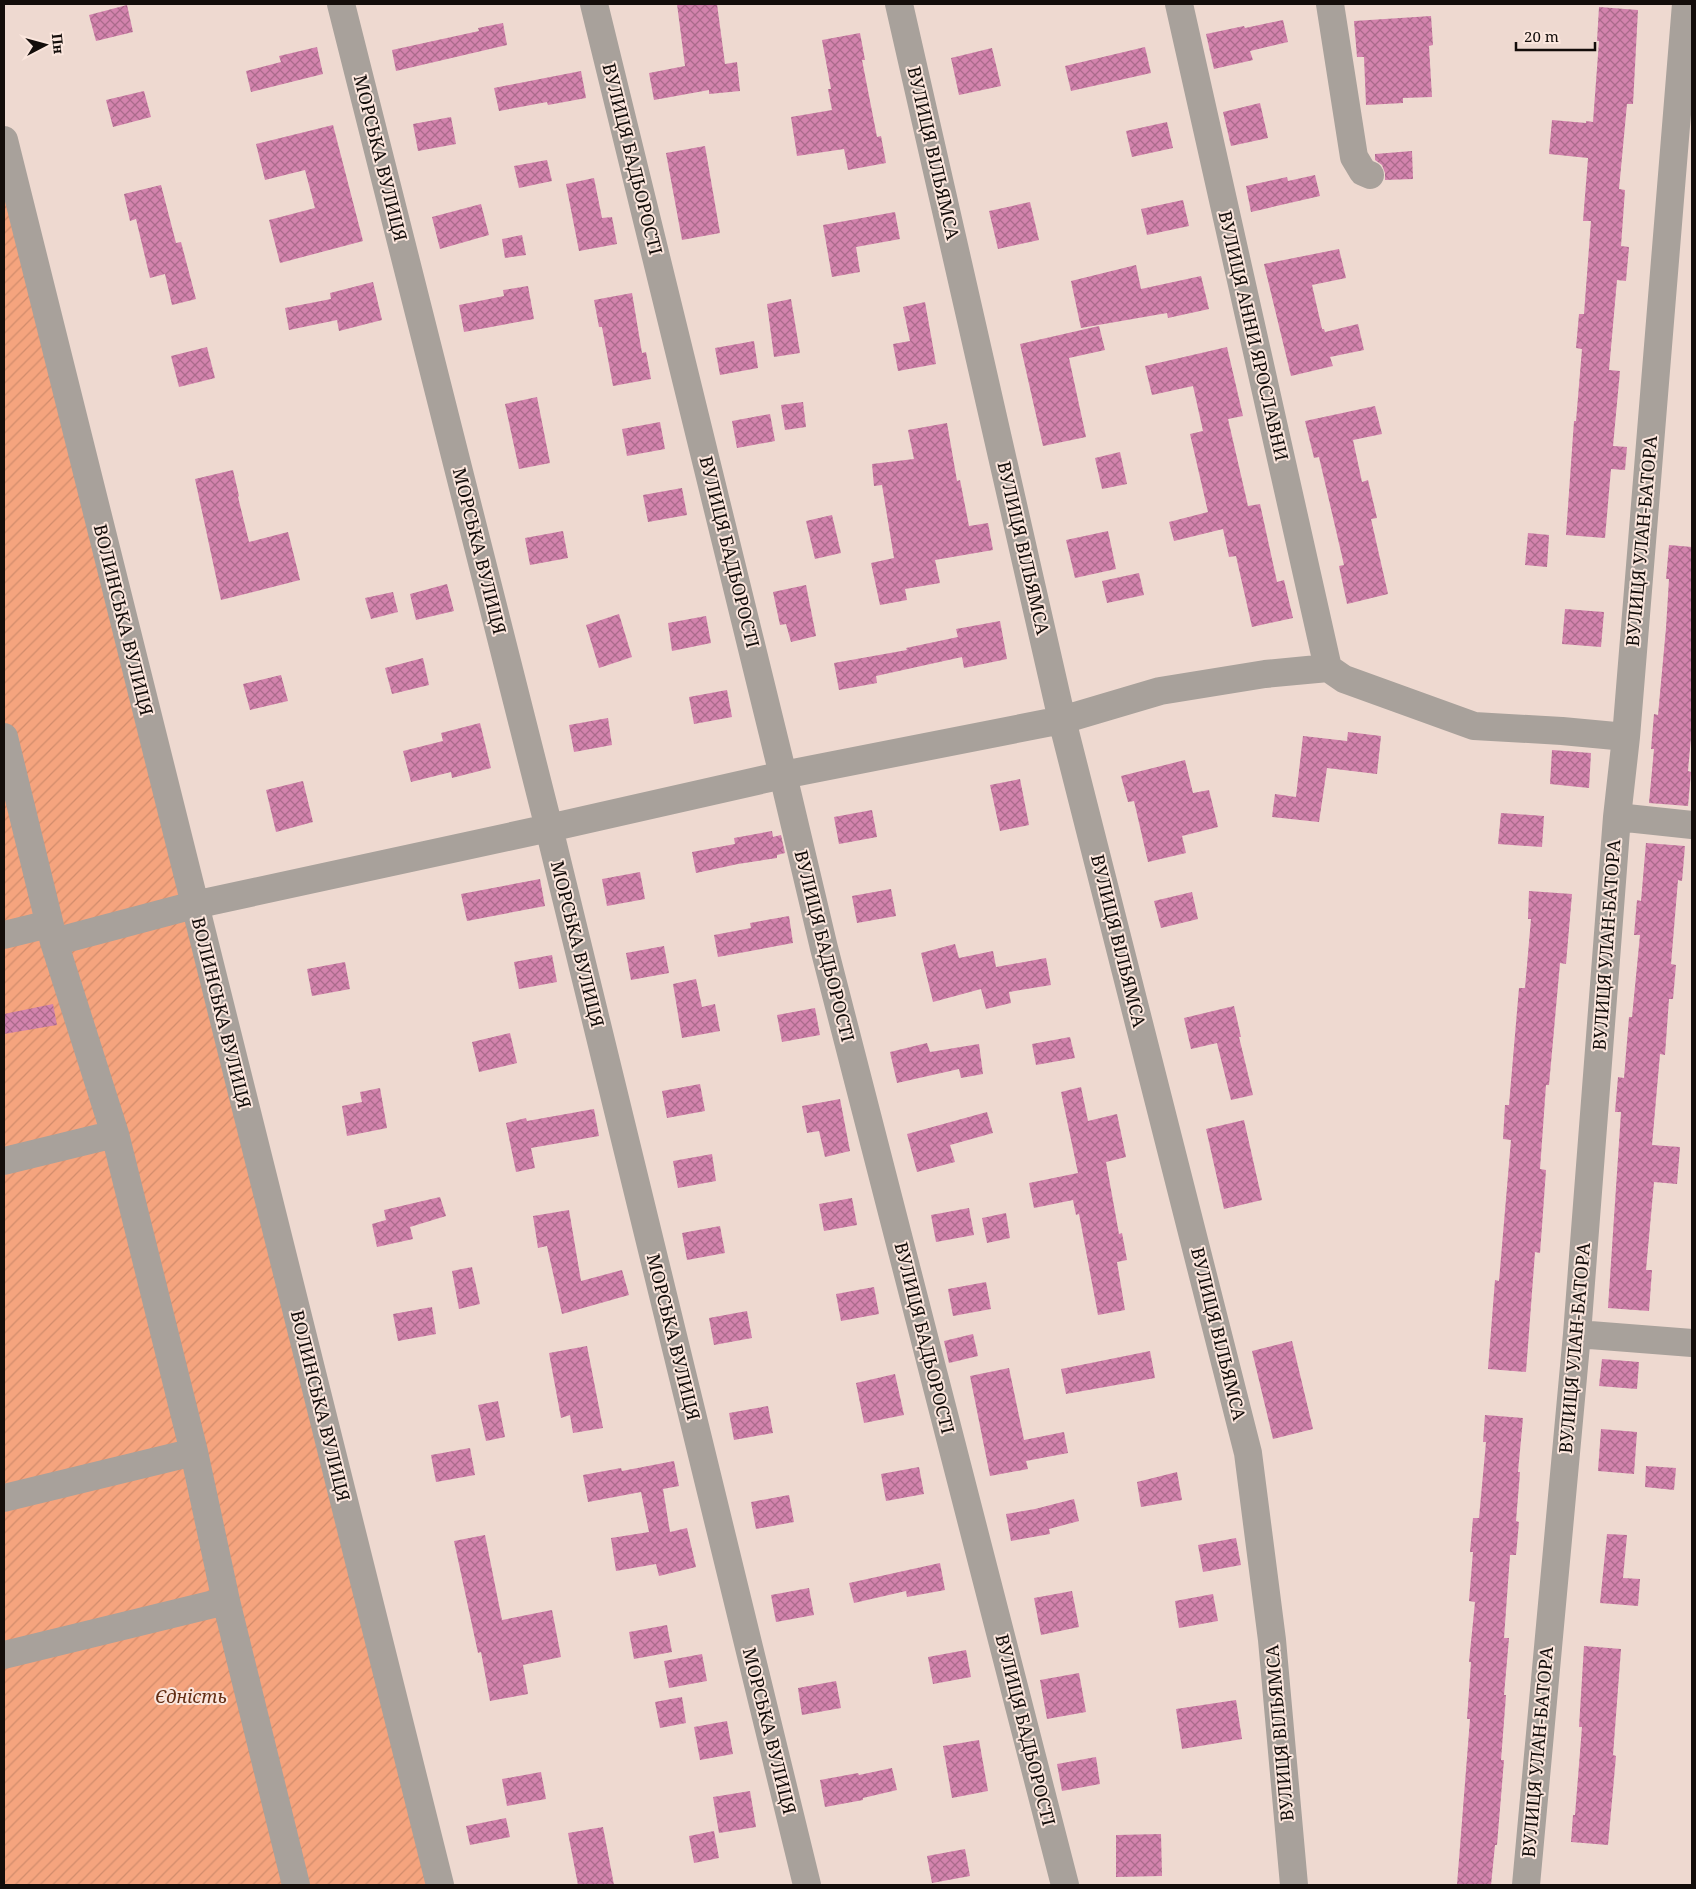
<svg xmlns="http://www.w3.org/2000/svg" width="1696" height="1889" font-family="'Noto Serif',serif">
	<style>
		.garden { fill: url(#garden-furrows) }
		.building { fill: url(#building-cross-hatch) }
		.lines { fill: none; stroke-linecap: round; stroke-linejoin: round }
		.minor { stroke: #a8a19b; stroke-width: 28 }
		.labels { text-anchor: middle; stroke-width: 4; stroke-linejoin: round; paint-order: stroke }
		.street-label { font-size: 18px; fill: #130d0a; stroke: #fbe6dd }
		.park-label { font-size: 18px; font-style: italic; fill: #622d13; stroke: #fbe6dd }
	</style>
	<defs>
		<pattern id="garden-furrows" width="10" height="10" patternUnits="userSpaceOnUse" patternTransform="scale(1.25)"><rect width="10" height="10" fill="#f5a47e"/><path d="M-1 1l2-2M0 10L10 0M9 11l2-2" fill="none" stroke="#d18c6c"/></pattern>
		<pattern id="building-cross-hatch" width="8" height="8" patternUnits="userSpaceOnUse" patternTransform="scale(1.25)"><rect width="8" height="8" fill="#d383ad"/><path d="M0 0l8 8M0 8l8-8" fill="none" stroke="#aa6a8b"/></pattern>
	</defs>
	<rect width="100%" height="100%" fill="#eed9d0"/>
	<path class="garden" d="M 4,170 L 431,1885 L 4,1885 Z"/>
	<path class="building" d="M 677,4 L 717,4 L 725,64 L 737,62 L 740,91 L 709,94 L 709,90 L 654,100 L 649,73 L 685,66 Z
		M 127,5 L 133,32 L 96,41 L 89,15 Z
		M 1599,7 L 1638,10 L 1633,104 L 1627,104 L 1619,189 L 1625,190 L 1621,246 L 1629,247 L 1626,281 L 1617,280 L 1609,370 L 1620,371 L 1613,446 L 1627,447 L 1625,470 L 1611,469 L 1605,538 L 1566,535 L 1574,421 L 1576,421 L 1582,349 L 1576,348 L 1579,314 L 1584,314 L 1591,221 L 1583,221 L 1588,158 L 1549,154 L 1552,120 L 1586,123 L 1586,121 L 1593,122 L 1599,41 L 1597,41 Z
		M 1431,16 L 1433,45 L 1429,46 L 1432,97 L 1403,98 L 1403,103 L 1366,105 L 1364,57 L 1357,57 L 1354,21 Z
		M 1283,20 L 1288,42 L 1250,51 L 1253,60 L 1214,69 L 1206,34 L 1244,26 L 1245,28 Z
		M 503,23 L 507,45 L 396,71 L 392,50 L 479,31 L 478,28 Z
		M 860,33 L 865,60 L 862,60 L 877,137 L 881,136 L 886,163 L 848,170 L 844,149 L 797,156 L 791,117 L 832,110 L 828,89 L 831,89 L 822,40 Z
		M 317,47 L 323,74 L 251,92 L 246,71 L 281,62 L 279,56 Z
		M 1145,47 L 1151,73 L 1071,91 L 1065,66 Z
		M 992,48 L 1001,86 L 959,95 L 951,58 Z
		M 581,71 L 586,98 L 548,105 L 547,102 L 499,111 L 494,88 Z
		M 144,91 L 151,117 L 113,127 L 106,100 Z
		M 1260,103 L 1268,138 L 1231,146 L 1223,112 Z
		M 451,117 L 456,144 L 418,151 L 413,124 Z
		M 1167,122 L 1173,148 L 1132,157 L 1126,131 Z
		M 333,125 L 363,241 L 280,263 L 269,220 L 315,208 L 305,170 L 265,180 L 256,144 Z
		M 705,146 L 720,233 L 682,240 L 666,153 Z
		M 1412,151 L 1413,179 L 1385,180 L 1385,173 L 1382,165 L 1375,160 L 1375,154 Z
		M 547,160 L 552,181 L 519,188 L 514,166 Z
		M 1315,175 L 1320,196 L 1251,212 L 1246,186 L 1287,177 L 1288,181 Z
		M 594,178 L 602,218 L 612,217 L 617,244 L 579,251 L 566,184 Z
		M 161,185 L 176,243 L 181,242 L 196,299 L 172,305 L 165,274 L 150,278 L 136,219 L 130,221 L 124,194 Z
		M 1183,200 L 1189,226 L 1147,235 L 1141,209 Z
		M 1030,202 L 1039,240 L 998,249 L 989,211 Z
		M 481,204 L 489,235 L 440,249 L 432,217 Z
		M 895,212 L 900,239 L 856,247 L 860,272 L 832,277 L 823,225 Z
		M 522,235 L 526,255 L 505,258 L 502,239 Z
		M 1339,249 L 1346,278 L 1312,285 L 1322,329 L 1324,329 L 1325,332 L 1358,324 L 1364,350 L 1330,357 L 1333,366 L 1291,376 L 1264,264 Z
		M 1136,265 L 1141,289 L 1201,276 L 1209,309 L 1168,318 L 1167,313 L 1081,328 L 1071,281 Z
		M 373,282 L 382,320 L 339,331 L 337,320 L 289,330 L 285,308 L 331,299 L 330,293 Z
		M 528,286 L 534,319 L 464,332 L 459,305 L 504,296 L 503,290 Z
		M 632,293 L 642,353 L 646,352 L 651,379 L 613,386 L 602,327 L 599,327 L 594,300 Z
		M 791,299 L 800,353 L 774,357 L 767,304 Z
		M 925,302 L 936,364 L 898,371 L 893,344 L 910,341 L 903,307 Z
		M 1099,326 L 1105,350 L 1069,358 L 1086,437 L 1043,446 L 1020,344 Z
		M 754,341 L 758,368 L 720,375 L 715,348 Z
		M 207,347 L 215,378 L 179,387 L 171,356 Z
		M 1227,347 L 1243,416 L 1228,419 L 1248,506 L 1260,504 L 1277,582 L 1284,580 L 1293,618 L 1252,627 L 1236,556 L 1229,557 L 1223,529 L 1174,541 L 1169,522 L 1208,512 L 1190,434 L 1203,431 L 1193,386 L 1152,395 L 1145,366 Z
		M 537,397 L 550,463 L 519,469 L 505,404 Z
		M 803,402 L 806,427 L 785,430 L 781,405 Z
		M 1375,406 L 1382,434 L 1353,440 L 1362,482 L 1368,480 L 1377,518 L 1371,519 L 1388,594 L 1347,604 L 1339,566 L 1344,565 L 1319,457 L 1314,458 L 1305,421 Z
		M 770,414 L 775,441 L 737,448 L 732,421 Z
		M 660,422 L 665,449 L 627,456 L 622,429 Z
		M 947,423 L 957,481 L 960,480 L 969,526 L 988,523 L 993,550 L 935,560 L 940,583 L 905,589 L 907,600 L 880,605 L 871,563 L 894,558 L 882,485 L 874,486 L 872,464 L 914,459 L 908,430 Z
		M 1120,452 L 1127,484 L 1102,489 L 1095,458 Z
		M 233,470 L 239,496 L 238,497 L 249,542 L 288,532 L 300,580 L 221,600 L 195,479 Z
		M 682,488 L 687,515 L 648,522 L 643,495 Z
		M 832,515 L 841,553 L 815,559 L 806,521 Z
		M 563,531 L 568,558 L 530,565 L 525,538 Z
		M 1108,531 L 1116,569 L 1075,578 L 1066,540 Z
		M 1528,533 L 1549,535 L 1547,567 L 1525,565 Z
		M 1669,545 L 1692,547 L 1692,726 L 1688,771 L 1691,772 L 1688,806 L 1649,803 L 1654,749 L 1651,749 L 1654,714 L 1658,715 L 1666,628 L 1669,579 L 1666,579 Z
		M 1139,573 L 1144,595 L 1107,603 L 1102,581 Z
		M 447,584 L 454,611 L 416,620 L 410,594 Z
		M 806,585 L 816,636 L 791,642 L 786,624 L 780,625 L 773,592 Z
		M 393,592 L 398,612 L 371,619 L 365,598 Z
		M 1565,609 L 1604,612 L 1601,647 L 1562,644 Z
		M 619,614 L 632,657 L 599,668 L 586,625 Z
		M 706,616 L 711,643 L 672,651 L 668,623 Z
		M 1000,621 L 1007,659 L 964,668 L 962,657 L 876,676 L 877,683 L 839,690 L 834,663 L 907,650 L 906,648 L 958,637 L 956,629 Z
		M 423,658 L 429,685 L 392,694 L 385,668 Z
		M 281,675 L 288,701 L 250,710 L 243,684 Z
		M 727,690 L 732,717 L 694,724 L 689,697 Z
		M 608,718 L 612,745 L 574,752 L 569,725 Z
		M 480,723 L 491,768 L 452,778 L 451,772 L 411,782 L 403,751 L 443,741 L 441,733 Z
		M 1348,732 L 1381,736 L 1377,774 L 1327,768 L 1319,822 L 1272,817 L 1275,794 L 1296,797 L 1303,736 L 1347,741 Z
		M 1552,750 L 1591,753 L 1589,788 L 1550,784 Z
		M 1185,760 L 1193,793 L 1209,790 L 1218,827 L 1182,836 L 1186,853 L 1148,862 L 1134,801 L 1128,802 L 1121,776 Z
		M 1020,779 L 1029,825 L 1000,831 L 990,785 Z
		M 303,781 L 313,822 L 276,832 L 266,790 Z
		M 872,810 L 877,837 L 839,844 L 834,817 Z
		M 1501,813 L 1544,816 L 1542,847 L 1498,844 Z
		M 772,831 L 773,837 L 781,835 L 785,853 L 777,855 L 777,858 L 738,864 L 696,873 L 692,852 L 735,844 L 734,838 Z
		M 1646,843 L 1685,846 L 1682,881 L 1678,880 L 1671,964 L 1676,965 L 1673,999 L 1669,999 L 1665,1055 L 1660,1054 L 1652,1145 L 1680,1147 L 1677,1184 L 1654,1182 L 1646,1270 L 1652,1270 L 1649,1311 L 1608,1308 L 1621,1112 L 1615,1112 L 1618,1077 L 1624,1078 L 1629,1017 L 1632,1017 L 1640,935 L 1634,935 L 1637,900 L 1641,901 Z
		M 640,872 L 645,899 L 607,906 L 602,879 Z
		M 540,879 L 545,906 L 467,921 L 461,894 Z
		M 891,889 L 896,916 L 857,923 L 852,896 Z
		M 1529,891 L 1572,894 L 1566,964 L 1560,963 L 1549,1085 L 1546,1085 L 1540,1169 L 1546,1170 L 1542,1226 L 1540,1253 L 1535,1252 L 1526,1372 L 1488,1369 L 1495,1280 L 1499,1281 L 1511,1140 L 1503,1139 L 1505,1105 L 1509,1105 L 1519,988 L 1525,988 L 1531,919 L 1528,919 Z
		M 1192,892 L 1198,919 L 1161,928 L 1154,901 Z
		M 789,916 L 793,943 L 718,957 L 714,935 L 751,928 L 750,923 Z
		M 955,944 L 959,958 L 993,951 L 996,967 L 1046,958 L 1051,985 L 1009,992 L 1011,1003 L 986,1009 L 981,989 L 933,1002 L 921,953 Z
		M 664,946 L 669,973 L 631,980 L 626,953 Z
		M 552,955 L 557,982 L 519,989 L 514,962 Z
		M 345,962 L 350,989 L 312,996 L 307,969 Z
		M 696,979 L 702,1007 L 715,1004 L 720,1031 L 682,1038 L 673,984 Z
		M 53,1004 L 57,1025 L 4,1034 L 4,1014 Z
		M 1234,1006 L 1241,1037 L 1239,1037 L 1253,1095 L 1231,1100 L 1217,1043 L 1191,1049 L 1184,1018 Z
		M 815,1008 L 820,1035 L 782,1042 L 777,1015 Z
		M 510,1033 L 517,1063 L 479,1072 L 472,1042 Z
		M 1070,1037 L 1075,1058 L 1036,1065 L 1032,1044 Z
		M 927,1043 L 930,1052 L 979,1044 L 983,1074 L 961,1078 L 959,1069 L 897,1083 L 890,1052 Z
		M 700,1084 L 705,1111 L 667,1118 L 662,1091 Z
		M 1081,1087 L 1088,1121 L 1117,1114 L 1126,1157 L 1106,1162 L 1119,1234 L 1122,1233 L 1127,1260 L 1117,1262 L 1125,1310 L 1098,1315 L 1079,1214 L 1076,1215 L 1073,1200 L 1034,1208 L 1029,1183 L 1078,1173 L 1061,1092 Z
		M 380,1088 L 387,1128 L 347,1136 L 342,1106 L 362,1102 L 360,1092 Z
		M 840,1099 L 850,1151 L 825,1157 L 819,1131 L 807,1133 L 802,1106 Z
		M 594,1109 L 599,1136 L 531,1148 L 535,1168 L 516,1172 L 506,1123 L 526,1118 L 527,1121 Z
		M 987,1112 L 993,1133 L 950,1145 L 955,1162 L 917,1172 L 907,1134 Z
		M 1244,1120 L 1262,1200 L 1224,1209 L 1206,1129 Z
		M 712,1154 L 716,1181 L 678,1188 L 673,1161 Z
		M 440,1197 L 446,1216 L 410,1227 L 413,1239 L 377,1247 L 372,1224 L 386,1220 L 384,1210 Z
		M 852,1198 L 857,1225 L 824,1231 L 819,1204 Z
		M 969,1208 L 974,1235 L 936,1242 L 931,1215 Z
		M 569,1210 L 581,1281 L 622,1270 L 629,1295 L 562,1314 L 547,1246 L 538,1248 L 533,1216 Z
		M 1006,1213 L 1010,1238 L 987,1243 L 982,1218 Z
		M 720,1226 L 725,1253 L 687,1260 L 682,1233 Z
		M 472,1267 L 480,1304 L 459,1309 L 452,1271 Z
		M 986,1282 L 991,1309 L 953,1316 L 948,1289 Z
		M 874,1287 L 879,1314 L 841,1321 L 836,1294 Z
		M 432,1307 L 436,1334 L 398,1341 L 393,1314 Z
		M 747,1311 L 752,1338 L 714,1345 L 709,1318 Z
		M 973,1334 L 978,1356 L 949,1363 L 944,1341 Z
		M 1292,1341 L 1313,1429 L 1273,1439 L 1252,1351 Z
		M 587,1346 L 603,1428 L 573,1433 L 570,1415 L 561,1418 L 549,1353 Z
		M 1150,1351 L 1155,1378 L 1066,1394 L 1061,1369 Z
		M 1602,1359 L 1639,1362 L 1637,1389 L 1599,1386 Z
		M 1009,1368 L 1024,1440 L 1064,1432 L 1068,1453 L 1026,1461 L 1028,1469 L 990,1476 L 970,1376 Z
		M 895,1374 L 904,1415 L 864,1423 L 856,1383 Z
		M 498,1401 L 505,1437 L 486,1441 L 478,1405 Z
		M 768,1406 L 773,1433 L 734,1440 L 729,1413 Z
		M 1485,1415 L 1523,1418 L 1518,1472 L 1520,1472 L 1516,1521 L 1519,1522 L 1516,1555 L 1510,1555 L 1504,1638 L 1509,1638 L 1504,1695 L 1506,1695 L 1501,1760 L 1504,1760 L 1497,1845 L 1495,1845 L 1491,1885 L 1457,1885 L 1470,1719 L 1467,1719 L 1471,1662 L 1469,1662 L 1475,1602 L 1469,1601 L 1473,1552 L 1470,1552 L 1473,1518 L 1479,1518 L 1486,1442 L 1483,1442 Z
		M 1601,1429 L 1637,1432 L 1634,1474 L 1598,1471 Z
		M 470,1448 L 475,1475 L 436,1482 L 431,1455 Z
		M 674,1461 L 679,1486 L 663,1489 L 670,1532 L 687,1528 L 696,1567 L 659,1576 L 656,1564 L 616,1571 L 611,1538 L 649,1532 L 641,1492 L 588,1502 L 583,1475 L 621,1468 L 622,1471 Z
		M 1646,1466 L 1676,1468 L 1674,1490 L 1645,1487 Z
		M 919,1467 L 924,1494 L 886,1501 L 881,1474 Z
		M 1177,1472 L 1182,1500 L 1141,1507 L 1137,1482 Z
		M 789,1495 L 794,1522 L 756,1529 L 751,1502 Z
		M 1074,1499 L 1079,1521 L 1049,1529 L 1050,1534 L 1011,1541 L 1006,1514 L 1035,1509 Z
		M 1607,1534 L 1627,1535 L 1623,1578 L 1640,1579 L 1638,1606 L 1600,1603 Z
		M 485,1535 L 502,1620 L 552,1610 L 561,1657 L 523,1665 L 528,1694 L 490,1701 L 481,1652 L 478,1653 L 454,1541 Z
		M 1236,1538 L 1241,1565 L 1203,1572 L 1198,1545 Z
		M 940,1563 L 945,1590 L 907,1597 L 906,1591 L 854,1603 L 849,1583 Z
		M 809,1588 L 814,1615 L 776,1622 L 771,1595 Z
		M 1072,1591 L 1079,1627 L 1041,1635 L 1034,1598 Z
		M 1213,1594 L 1218,1621 L 1179,1628 L 1175,1601 Z
		M 667,1625 L 672,1652 L 634,1659 L 629,1632 Z
		M 1584,1646 L 1621,1649 L 1613,1755 L 1616,1756 L 1608,1845 L 1571,1842 L 1573,1815 L 1575,1815 L 1582,1727 L 1579,1727 Z
		M 966,1650 L 971,1677 L 933,1684 L 928,1657 Z
		M 702,1654 L 707,1681 L 669,1688 L 664,1661 Z
		M 1079,1673 L 1086,1712 L 1047,1719 L 1040,1680 Z
		M 836,1681 L 841,1708 L 802,1715 L 798,1688 Z
		M 682,1697 L 686,1723 L 660,1728 L 655,1702 Z
		M 1236,1700 L 1242,1739 L 1182,1749 L 1176,1709 Z
		M 727,1721 L 733,1754 L 700,1760 L 694,1727 Z
		M 979,1740 L 988,1791 L 952,1798 L 943,1746 Z
		M 1096,1757 L 1100,1784 L 1062,1791 L 1057,1764 Z
		M 892,1768 L 897,1790 L 863,1798 L 863,1800 L 825,1807 L 820,1780 L 858,1773 L 859,1775 Z
		M 541,1772 L 546,1799 L 507,1806 L 502,1779 Z
		M 750,1791 L 756,1827 L 719,1833 L 713,1797 Z
		M 506,1818 L 510,1837 L 470,1845 L 466,1826 Z
		M 603,1827 L 614,1885 L 578,1885 L 568,1833 Z
		M 714,1831 L 719,1858 L 694,1863 L 689,1836 Z
		M 1161,1834 L 1162,1876 L 1116,1877 L 1116,1835 Z
		M 965,1849 L 970,1876 L 932,1883 L 927,1856 Z"/>
	<g class="lines">
		<path class="minor" d="M 341,4 L 549,828 L 807,1885
			M 594,4 L 783,775 L 824,948 L 1065,1885
			M 899,4 L 1062,720 L 1248,1453 L 1272,1640 L 1294,1885
			M 1179,4 L 1328,668
			M 1330,4 L 1354,157 L 1363,172 L 1370,175
			M 4,140 L 440,1885
			M 4,737 L 54,942 L 115,1134 L 194,1452 L 226,1601 L 296,1885
			M 1617,817 L 1692,825
			M 4,935 L 49,924
			M 54,942 L 194,905 L 549,828 L 783,775 L 1062,720 L 1160,691 L 1265,674 L 1328,668 L 1344,679 L 1474,726 L 1562,731 L 1626,737
			M 4,1161 L 115,1134
			M 1577,1334 L 1692,1343
			M 4,1498 L 194,1452
			M 4,1655 L 226,1601
			M 1526,1885 L 1577,1334 L 1617,817 L 1626,737 L 1686,4"/>
	</g>
	<g class="labels">
		<g class="street-label">
			<text transform="translate(933 153) rotate(77)" y="6">ВУЛИЦЯ ВІЛЬЯМСА</text>
			<text transform="translate(380 158) rotate(76)" y="6">МОРСЬКА ВУЛИЦЯ</text>
			<text transform="translate(632 159) rotate(76)" y="6">ВУЛИЦЯ БАДЬОРОСТІ</text>
			<text transform="translate(1253 336) rotate(77)" y="6">ВУЛИЦЯ АННИ ЯРОСЛАВНИ</text>
			<text transform="translate(1642 541) rotate(-85)" y="6">ВУЛИЦЯ УЛАН-БАТОРА</text>
			<text transform="translate(1023 548) rotate(77)" y="6">ВУЛИЦЯ ВІЛЬЯМСА</text>
			<text transform="translate(479 551) rotate(76)" y="6">МОРСЬКА ВУЛИЦЯ</text>
			<text transform="translate(729 552) rotate(76)" y="6">ВУЛИЦЯ БАДЬОРОСТІ</text>
			<text transform="translate(123 620) rotate(76)" y="6">ВОЛИНСЬКА ВУЛИЦЯ</text>
			<text transform="translate(1118 941) rotate(76)" y="6">ВУЛИЦЯ ВІЛЬЯМСА</text>
			<text transform="translate(577 944) rotate(76)" y="6">МОРСЬКА ВУЛИЦЯ</text>
			<text transform="translate(1607 945) rotate(-86)" y="6">ВУЛИЦЯ УЛАН-БАТОРА</text>
			<text transform="translate(824 946) rotate(76)" y="6">ВУЛИЦЯ БАДЬОРОСТІ</text>
			<text transform="translate(221 1013) rotate(76)" y="6">ВОЛИНСЬКА ВУЛИЦЯ</text>
			<text transform="translate(1218 1334) rotate(76)" y="6">ВУЛИЦЯ ВІЛЬЯМСА</text>
			<text transform="translate(673 1337) rotate(76)" y="6">МОРСЬКА ВУЛИЦЯ</text>
			<text transform="translate(924 1338) rotate(76)" y="6">ВУЛИЦЯ БАДЬОРОСТІ</text>
			<text transform="translate(1575 1348) rotate(-85)" y="6">ВУЛИЦЯ УЛАН-БАТОРА</text>
			<text transform="translate(320 1406) rotate(76)" y="6">ВОЛИНСЬКА ВУЛИЦЯ</text>
			<text transform="translate(1025 1730) rotate(76)" y="6">ВУЛИЦЯ БАДЬОРОСТІ</text>
			<text transform="translate(769 1731) rotate(76)" y="6">МОРСЬКА ВУЛИЦЯ</text>
			<text transform="translate(1280 1733) rotate(-95)" y="6">ВУЛИЦЯ ВІЛЬЯМСА</text>
			<text transform="translate(1538 1752) rotate(-85)" y="6">ВУЛИЦЯ УЛАН-БАТОРА</text>
		</g>
		<g class="park-label">
			<text x="191" y="1703">Єдність</text>
		</g>
	</g>
	<rect width="1696" height="1889" fill="none" stroke="#130d0a" stroke-width="10"/>
	<g transform="translate(45 45) rotate(84)" stroke="#fbe6dd" stroke-width="4" paint-order="stroke">
	<path d="M0-4L9 19L0 12L-9 19Z" fill="#130d0a"/>
	<text y="-8" font-size="14" font-weight="bold" text-anchor="middle" fill="#130d0a">Пн</text>
	</g>
	<path d="M1516 42v8h79v-8" fill="none" stroke="#130d0a" stroke-width="2.5"/>
	<text x="1524" y="42" font-size="15" fill="#130d0a" stroke="#fbe6dd" stroke-width="4" paint-order="stroke">20 m</text>
</svg>
